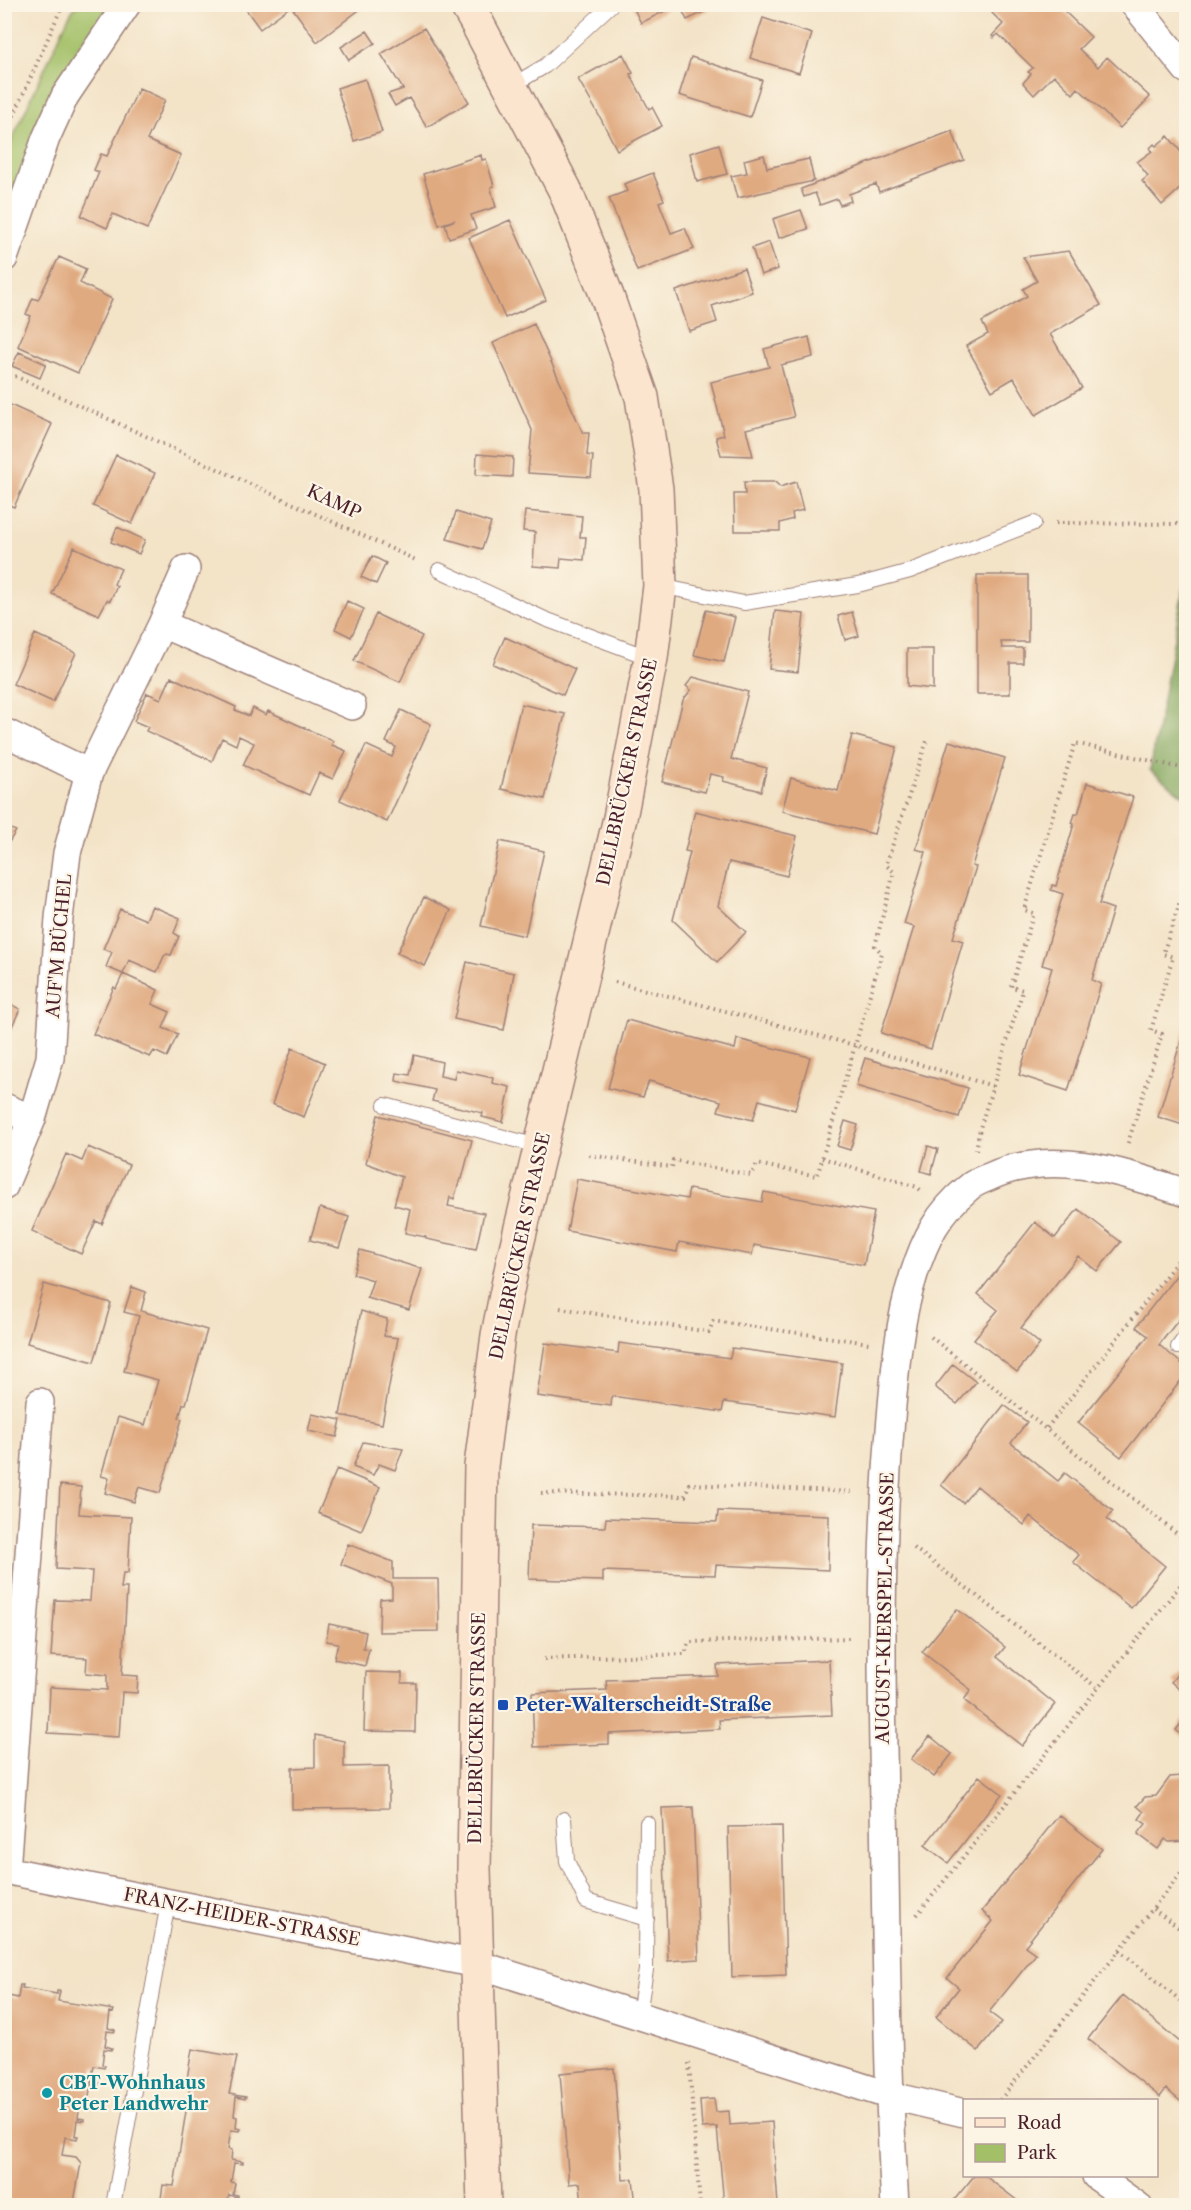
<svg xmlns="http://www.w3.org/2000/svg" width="1191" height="2210" font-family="'Libre Caslon Text',serif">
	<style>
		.green { fill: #a3c068; stroke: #76704a; stroke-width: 1.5 }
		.forest { fill: #82a65c; stroke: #666244; stroke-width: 1.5 }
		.building { fill: #e0aa81 }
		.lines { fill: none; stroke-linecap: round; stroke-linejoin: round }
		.service-casing { stroke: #9e8179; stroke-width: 16 }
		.minor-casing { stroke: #9e8179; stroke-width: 30 }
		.secondary-casing { stroke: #9e8179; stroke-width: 36 }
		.path { stroke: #9e8179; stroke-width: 4; stroke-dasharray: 1.5 4.5; stroke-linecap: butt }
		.service { stroke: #fff; stroke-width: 14 }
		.minor { stroke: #fff; stroke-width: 27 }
		.secondary { stroke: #fce5cf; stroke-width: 33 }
		.transit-dot { fill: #1a4fb4; stroke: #fcf5e5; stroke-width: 2 }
		.culture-dot { fill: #0f9aa8; stroke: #fcf5e5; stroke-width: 2 }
		.labels { text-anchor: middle; stroke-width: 4.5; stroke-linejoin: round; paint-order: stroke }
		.street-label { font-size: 18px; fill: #4a1f2b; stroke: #fcf5e5 }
		.transit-label { font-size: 18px; font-weight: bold; fill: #164399; stroke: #fcf5e5; text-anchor: start }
		.culture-label { font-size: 18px; font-weight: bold; fill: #0d838f; stroke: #fcf5e5; text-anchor: start }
	</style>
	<rect width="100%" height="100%" fill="#fcf5e5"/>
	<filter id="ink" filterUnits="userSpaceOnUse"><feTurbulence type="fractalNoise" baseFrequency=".0167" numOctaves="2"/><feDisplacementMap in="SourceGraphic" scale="12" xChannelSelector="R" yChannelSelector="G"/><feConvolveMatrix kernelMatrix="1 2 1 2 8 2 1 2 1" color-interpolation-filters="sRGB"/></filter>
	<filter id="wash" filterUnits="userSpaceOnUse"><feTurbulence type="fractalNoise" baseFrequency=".008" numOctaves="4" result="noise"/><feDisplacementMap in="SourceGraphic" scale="24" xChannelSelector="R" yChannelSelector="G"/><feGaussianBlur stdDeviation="1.35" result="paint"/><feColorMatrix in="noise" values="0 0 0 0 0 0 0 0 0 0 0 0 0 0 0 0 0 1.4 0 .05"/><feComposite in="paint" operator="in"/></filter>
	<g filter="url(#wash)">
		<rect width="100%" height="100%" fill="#f3e3c7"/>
		<path class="green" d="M 76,5 L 109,5 L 59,83 L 5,222 L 5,155 L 68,18 Z"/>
		<path class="forest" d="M 1186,574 L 1186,798 L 1150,770 Z"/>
		<g id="blocks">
			<path class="building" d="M 242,4 L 367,4 L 317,42 L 291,6 L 260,29 Z
				M 666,4 L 669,9 L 641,23 L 632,5 Z
				M 679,4 L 705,4 L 708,10 L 687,20 Z
				M 1001,4 L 1057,4 L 1091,37 L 1079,49 L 1098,67 L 1107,57 L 1150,97 L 1120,128 L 1078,88 L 1073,94 L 1054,75 L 1034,95 L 1023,83 L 1031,74 L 1028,72 L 1033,68 L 998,34 L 994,38 L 992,36 L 1003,24 L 992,13 Z
				M 763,18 L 812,34 L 799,73 L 750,58 Z
				M 424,28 L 469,102 L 427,127 L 409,98 L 395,106 L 388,94 L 403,89 L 381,54 Z
				M 367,31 L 375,43 L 349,60 L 341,47 Z
				M 623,54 L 633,73 L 630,74 L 649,109 L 652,107 L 662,126 L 617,150 L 601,119 L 578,79 Z
				M 691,57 L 762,80 L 750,117 L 679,95 Z
				M 365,79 L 382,132 L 354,141 L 337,88 Z
				M 139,88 L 165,100 L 147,140 L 181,155 L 147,229 L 113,214 L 107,228 L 81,216 L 99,172 L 94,170 L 101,154 L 107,156 Z
				M 952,131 L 964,160 L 879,192 L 876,184 L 849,194 L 851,201 L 840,205 L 837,199 L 820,205 L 815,193 L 804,197 L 801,189 Z
				M 1168,136 L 1186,158 L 1186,194 L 1182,187 L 1162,205 L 1142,181 L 1148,176 L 1137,162 L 1152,151 L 1150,148 L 1154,144 L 1156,146 Z
				M 719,144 L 727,174 L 697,182 L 690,153 Z
				M 481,155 L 482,160 L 486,159 L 494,186 L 491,187 L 492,193 L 496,207 L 471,215 L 476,229 L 449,238 L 445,224 L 455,220 L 439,225 L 423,174 Z
				M 764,155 L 767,168 L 809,159 L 814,181 L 737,198 L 731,176 L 747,173 L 744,160 Z
				M 653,173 L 664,200 L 659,202 L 671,233 L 685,228 L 694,249 L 637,271 L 609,198 L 627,191 L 624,184 Z
				M 801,210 L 808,229 L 779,238 L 773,219 Z
				M 510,220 L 546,300 L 505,318 L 469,238 Z
				M 769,242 L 778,269 L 761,275 L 752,248 Z
				M 1069,251 L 1101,305 L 1050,334 L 1082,388 L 1036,415 L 1014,378 L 992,391 L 966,346 L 988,334 L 982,322 L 1027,296 L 1023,289 L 1037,281 L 1023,257 Z
				M 59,257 L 86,269 L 80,283 L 112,299 L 78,373 L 18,346 L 31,316 L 26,314 L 33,298 L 38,300 Z
				M 744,268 L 752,292 L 712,306 L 717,322 L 689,331 L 676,291 Z
				M 534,324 L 583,433 L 589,433 L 587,455 L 593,456 L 591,477 L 528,473 L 532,430 L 493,343 Z
				M 809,337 L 813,357 L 781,365 L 794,417 L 746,429 L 753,456 L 721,455 L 716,437 L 724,435 L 711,382 L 769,367 L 764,349 Z
				M 19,352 L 46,364 L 40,378 L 12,366 Z
				M 4,402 L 52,424 L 14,507 L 4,503 Z
				M 477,454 L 513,457 L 512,477 L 476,475 Z
				M 116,455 L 155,473 L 132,524 L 93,506 Z
				M 744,482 L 775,482 L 780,487 L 796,482 L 803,510 L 792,513 L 793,519 L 780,523 L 780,531 L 735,531 L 734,494 L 745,494 Z
				M 525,511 L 582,516 L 580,537 L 586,537 L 584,560 L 561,558 L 560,568 L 533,566 L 535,532 L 523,531 Z
				M 456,512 L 491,523 L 482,549 L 447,539 Z
				M 117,527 L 145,540 L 139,554 L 111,542 Z
				M 74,547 L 121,569 L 114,584 L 117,586 L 110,601 L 107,600 L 99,615 L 52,594 Z
				M 372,556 L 386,563 L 376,584 L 361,577 Z
				M 977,575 L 1028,575 L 1028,642 L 1001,642 L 1002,648 L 1023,648 L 1023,663 L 1010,663 L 1010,694 L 977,694 Z
				M 347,601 L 364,609 L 351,637 L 335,629 Z
				M 706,610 L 735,617 L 724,662 L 694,655 Z
				M 775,611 L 804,614 L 798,672 L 769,669 Z
				M 852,612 L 859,636 L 845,640 L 838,616 Z
				M 376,614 L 422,636 L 400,682 L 354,661 Z
				M 35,634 L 76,653 L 53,702 L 13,684 Z
				M 505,637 L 575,669 L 563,695 L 493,664 Z
				M 907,649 L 933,649 L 933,689 L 907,686 Z
				M 171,677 L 236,707 L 235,710 L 249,716 L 253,708 L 266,715 L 268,711 L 333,741 L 332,745 L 346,751 L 333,779 L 319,773 L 309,795 L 243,765 L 254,743 L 239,736 L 236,745 L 222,738 L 212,761 L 146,731 L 148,727 L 134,721 L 147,693 L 161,699 Z
				M 693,677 L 748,692 L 731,759 L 767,768 L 761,791 L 723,781 L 724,777 L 710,774 L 705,792 L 662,782 L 683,700 L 691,690 L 686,686 Z
				M 521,704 L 565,714 L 545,799 L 501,789 Z
				M 401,710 L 431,724 L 387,822 L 340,800 L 366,745 L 392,757 L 396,747 L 386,742 Z
				M 852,735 L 897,747 L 874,834 L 782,811 L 791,778 L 838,791 Z
				M 949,741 L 1005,758 L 972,866 L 976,867 L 953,938 L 963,941 L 931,1049 L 881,1033 L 914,927 L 904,924 L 926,852 L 916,849 Z
				M 1087,783 L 1133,797 L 1099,904 L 1113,909 L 1092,980 L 1101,984 L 1068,1091 L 1019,1075 L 1052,968 L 1042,965 L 1063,894 L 1051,890 L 1052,885 L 1056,886 L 1074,824 L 1072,823 L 1075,814 L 1078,814 Z
				M 695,811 L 797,836 L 787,876 L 729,862 L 718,906 L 746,932 L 717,962 L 673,920 L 690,852 L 685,851 Z
				M 4,826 L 16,831 L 4,850 Z
				M 500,841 L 544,851 L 525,936 L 481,926 Z
				M 424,897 L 451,910 L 425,966 L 397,953 Z
				M 152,906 L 180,918 L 174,933 L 179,936 L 171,955 L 167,954 L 164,956 L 157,972 L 129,960 L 123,974 L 158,990 L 152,1004 L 170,1012 L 163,1028 L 178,1034 L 167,1057 L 154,1051 L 150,1057 L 93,1034 L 114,987 L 116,989 L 123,974 L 106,967 L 112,952 L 103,949 L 120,909 L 146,920 Z
				M 467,962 L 514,973 L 504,1030 L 454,1019 Z
				M 4,1001 L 20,1009 L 4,1044 Z
				M 627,1020 L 735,1049 L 737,1039 L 810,1057 L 795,1110 L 759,1100 L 753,1120 L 718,1111 L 721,1101 L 649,1081 L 643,1097 L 608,1088 Z
				M 1186,1024 L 1186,1126 L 1158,1117 Z
				M 292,1048 L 325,1063 L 304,1117 L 272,1104 Z
				M 414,1055 L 442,1062 L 440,1076 L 454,1079 L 456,1070 L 493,1078 L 492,1083 L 510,1087 L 503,1122 L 482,1117 L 483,1113 L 432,1101 L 435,1090 L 396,1081 L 397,1073 L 410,1075 Z
				M 865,1058 L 968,1088 L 959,1117 L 856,1086 Z
				M 378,1115 L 472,1140 L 462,1179 L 460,1179 L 454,1199 L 450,1197 L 448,1206 L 484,1213 L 476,1249 L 426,1239 L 426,1237 L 405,1233 L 410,1209 L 394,1205 L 402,1177 L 366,1163 Z
				M 845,1121 L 858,1125 L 850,1150 L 837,1146 Z
				M 928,1146 L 938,1149 L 931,1174 L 921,1171 Z
				M 88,1147 L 129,1165 L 102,1224 L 96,1221 L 81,1254 L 32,1231 L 66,1154 L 82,1161 Z
				M 577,1179 L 687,1199 L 689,1189 L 762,1202 L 764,1192 L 874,1212 L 864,1265 L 754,1245 L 752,1255 L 679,1242 L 677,1252 L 567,1231 Z
				M 320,1208 L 349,1217 L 339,1248 L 310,1240 Z
				M 1078,1209 L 1121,1242 L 1097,1271 L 1078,1256 L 1021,1328 L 1040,1344 L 1017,1372 L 974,1339 L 998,1310 L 978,1294 L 1035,1222 L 1055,1238 Z
				M 360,1250 L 422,1269 L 409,1310 L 367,1298 L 373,1280 L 353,1274 Z
				M 1186,1263 L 1186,1310 L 1159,1345 L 1186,1367 L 1186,1374 L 1121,1457 L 1078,1423 L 1148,1336 L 1136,1327 Z
				M 44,1284 L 111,1303 L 94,1362 L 27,1343 Z
				M 132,1287 L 146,1292 L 141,1311 L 207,1330 L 186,1404 L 183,1404 L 179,1418 L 182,1419 L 160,1493 L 139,1487 L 134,1502 L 105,1493 L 109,1478 L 101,1476 L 118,1417 L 145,1425 L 158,1380 L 124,1371 L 139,1316 L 124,1312 Z
				M 361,1311 L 387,1319 L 384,1336 L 398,1338 L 382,1424 L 340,1415 Z
				M 545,1343 L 618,1353 L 619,1343 L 730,1358 L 732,1348 L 842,1363 L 835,1417 L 724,1402 L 722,1412 L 612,1396 L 611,1406 L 537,1396 Z
				M 953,1364 L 976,1382 L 957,1404 L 935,1387 Z
				M 1004,1405 L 1027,1422 L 1011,1443 L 1058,1481 L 1065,1473 L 1113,1511 L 1107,1519 L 1165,1566 L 1131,1608 L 1073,1562 L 1079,1555 L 1030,1516 L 1024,1525 L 977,1486 L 963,1503 L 941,1485 Z
				M 312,1414 L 341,1420 L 337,1437 L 308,1431 Z
				M 363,1442 L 403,1449 L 395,1470 L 379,1464 L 373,1475 L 353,1467 Z
				M 337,1469 L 380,1487 L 361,1531 L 318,1513 Z
				M 60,1485 L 81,1487 L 79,1514 L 131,1517 L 128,1573 L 123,1573 L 121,1588 L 127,1588 L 122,1675 L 138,1676 L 137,1693 L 122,1692 L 119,1737 L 48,1733 L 50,1687 L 107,1690 L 107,1675 L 86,1673 L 87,1658 L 51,1656 L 55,1600 L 90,1601 L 91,1587 L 92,1571 L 56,1569 Z
				M 718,1511 L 829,1515 L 828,1570 L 716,1565 L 715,1575 L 603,1571 L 603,1581 L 529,1579 L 531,1525 L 605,1527 L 606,1518 L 717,1522 Z
				M 348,1544 L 393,1562 L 393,1579 L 438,1579 L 439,1631 L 379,1632 L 380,1599 L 392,1598 L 392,1584 L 341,1564 Z
				M 957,1609 L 1005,1647 L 997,1657 L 1055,1704 L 1022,1746 L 964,1700 L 971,1690 L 922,1652 Z
				M 329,1624 L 366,1632 L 363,1648 L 369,1649 L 365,1666 L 334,1659 L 338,1643 L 326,1641 Z
				M 829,1660 L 832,1715 L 719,1720 L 720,1729 L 609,1734 L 609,1744 L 534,1747 L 532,1693 L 607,1690 L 606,1680 L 718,1676 L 717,1665 Z
				M 1186,1664 L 1186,1695 L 1171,1682 Z
				M 366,1672 L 402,1673 L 402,1683 L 416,1683 L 415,1732 L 364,1731 Z
				M 1186,1717 L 1186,1739 L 1176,1730 Z
				M 315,1735 L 344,1741 L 344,1767 L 389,1766 L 389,1808 L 292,1809 L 292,1768 L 315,1767 Z
				M 930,1736 L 952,1754 L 934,1777 L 911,1759 Z
				M 1186,1770 L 1186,1841 L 1169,1842 L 1165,1839 L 1158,1849 L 1138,1834 L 1146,1824 L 1139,1819 L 1144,1812 L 1137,1806 L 1145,1797 L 1156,1796 L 1170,1777 L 1182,1776 Z
				M 979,1776 L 1002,1794 L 948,1863 L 925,1845 Z
				M 693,1807 L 699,1959 L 668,1961 L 662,1808 Z
				M 1059,1815 L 1102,1849 L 1025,1946 L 1036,1954 L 989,2012 L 1002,2022 L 978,2051 L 936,2017 L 959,1988 L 947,1978 L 993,1921 L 982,1911 Z
				M 782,1826 L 786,1975 L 732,1977 L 728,1827 Z
				M 20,1985 L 23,1985 L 22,1988 L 57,1994 L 57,1991 L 60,1991 L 58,2001 L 114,2010 L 113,2013 L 110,2012 L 108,2028 L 115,2030 L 115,2032 L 107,2031 L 105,2046 L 112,2048 L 111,2050 L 104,2049 L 102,2065 L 105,2066 L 104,2068 L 94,2066 L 91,2082 L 99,2083 L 98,2086 L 91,2084 L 88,2101 L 91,2101 L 91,2104 L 80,2102 L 78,2118 L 85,2119 L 85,2121 L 77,2120 L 75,2136 L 78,2136 L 77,2139 L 65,2137 L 62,2155 L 76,2157 L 81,2163 L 74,2202 L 77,2205 L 4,2205 L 4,2074 L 10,2040 L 4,2040 L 4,1995 L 18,1998 Z
				M 1123,1995 L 1186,2047 L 1186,2106 L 1166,2089 L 1160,2097 L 1088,2039 Z
				M 192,2049 L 237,2057 L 229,2094 L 246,2097 L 245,2099 L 236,2097 L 234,2116 L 237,2117 L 236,2128 L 241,2129 L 240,2131 L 231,2130 L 228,2149 L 232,2150 L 231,2160 L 243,2162 L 243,2164 L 234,2163 L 231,2182 L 235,2183 L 233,2194 L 238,2195 L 238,2197 L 229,2195 L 227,2205 L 160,2205 L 163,2185 L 174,2186 L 191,2080 L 187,2079 Z
				M 614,2068 L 623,2180 L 633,2179 L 636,2205 L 582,2205 L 580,2183 L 569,2184 L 560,2073 Z
				M 714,2099 L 716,2112 L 729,2111 L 730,2125 L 772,2122 L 778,2205 L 724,2205 L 717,2127 L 702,2128 L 700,2100 Z
				M 974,2176 L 985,2176 L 1023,2205 L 950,2205 Z"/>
		</g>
	</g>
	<g filter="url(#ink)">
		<use href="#blocks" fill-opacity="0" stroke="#9e8179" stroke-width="1.5"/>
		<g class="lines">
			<g class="service-casing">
				<path id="service" d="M 511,86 L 545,66 L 612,4
					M 439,570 L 545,619 L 650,658
					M 660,586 L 744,603 L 858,585 L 910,571 L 1034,523
					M 385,1105 L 541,1147
					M 1178,1347 L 1186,1336
					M 564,1819 L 567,1861 L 586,1901 L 647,1919
					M 639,2014 L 646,1970 L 647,1823
					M 113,2206 L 168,1903"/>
			</g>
			<g class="minor-casing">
				<path id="minor" d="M 1134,4 L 1186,69
					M 4,258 L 46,138 L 65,96 L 127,4
					M 162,624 L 352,706
					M 4,732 L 89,773 L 162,624 L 186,569
					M 4,1107 L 32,1119
					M 4,1186 L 32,1119 L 50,1058 L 59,918 L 67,853 L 89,773
					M 4,1870 L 477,1964 L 888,2095 L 964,2113
					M 6,1871 L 40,1402
					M 1096,2176 L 1138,2206
					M 895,2206 C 886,2053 886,1900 883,1748 C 881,1637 881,1528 891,1418 C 895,1369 899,1320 914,1274 C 925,1239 938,1213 967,1189 C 973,1183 981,1180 989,1177 C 1053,1147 1124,1173 1186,1193"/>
			</g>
			<g class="secondary-casing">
				<path id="secondary" d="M 466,4 L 477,23 L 565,190 L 607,296 L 642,397 L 656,489 L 660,586 L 651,658 L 620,818 L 513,1261 L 498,1335 L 481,1466 L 474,1869 L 484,2206"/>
			</g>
			<path class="path" d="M 4,138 L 59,13 L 65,4
				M 4,371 L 418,561
				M 1056,523 L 1186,524
				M 615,982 L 854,1045 L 993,1086
				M 1128,1143 L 1162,1034 L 1151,1030 L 1173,957 L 1163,954 L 1182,895
				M 976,1150 L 980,1128 L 1023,990 L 1011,987 L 1034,913 L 1024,910 L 1075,743 L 1186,769
				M 589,1155 L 672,1167 L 673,1160 L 751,1175 L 757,1164 L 817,1176 L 882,953 L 875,946 L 894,872 L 886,865 L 927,741
				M 822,1158 L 917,1187 L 923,1192
				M 560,1308 L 709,1332 L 713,1321 L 869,1343
				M 931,1337 L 1186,1541
				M 1047,1428 L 1186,1250
				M 541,1493 L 685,1496 L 689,1484 L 855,1492
				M 914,1548 L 1099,1689
				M 544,1659 L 685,1654 L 689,1642 L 852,1638
				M 1153,1909 L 1186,1933
				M 917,1915 L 1186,1578
				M 1119,1950 L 1186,2005
				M 689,2063 L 700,2206
				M 1000,2100 L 1186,1867"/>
			<use href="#service" class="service"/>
			<use href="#minor" class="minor"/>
			<use href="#secondary" class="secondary"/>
		</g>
	</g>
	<rect class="transit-dot" x="497" y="1699" width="12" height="12" rx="3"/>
	<circle class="culture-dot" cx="47" cy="2093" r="6"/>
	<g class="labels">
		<g class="street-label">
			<text transform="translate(334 502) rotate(25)" y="6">KAMP</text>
			<text transform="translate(627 772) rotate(-78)" y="6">DELLBRÜCKER STRASSE</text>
			<text transform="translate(59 946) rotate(-85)" y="6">AUF'M BÜCHEL</text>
			<text transform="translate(520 1246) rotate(-78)" y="6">DELLBRÜCKER STRASSE</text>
			<text transform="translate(885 1608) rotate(-89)" y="6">AUGUST-KIERSPEL-STRASSE</text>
			<text transform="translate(477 1728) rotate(-89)" y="6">DELLBRÜCKER STRASSE</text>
			<text transform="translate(242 1917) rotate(11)" y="6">FRANZ-HEIDER-STRASSE</text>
		</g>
		<g class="transit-label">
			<text x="515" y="1711">Peter-Walterscheidt-Straße</text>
		</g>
		<g class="culture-label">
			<text x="59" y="2089">CBT-Wohnhaus<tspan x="59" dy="21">Peter Landwehr</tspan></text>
		</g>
	</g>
	<rect width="1191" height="2210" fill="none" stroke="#fcf5e5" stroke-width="24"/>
	<rect x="963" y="2099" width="195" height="78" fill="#fcf5e5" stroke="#b59f9b" stroke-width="1.5"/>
	<rect x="975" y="2118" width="30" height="9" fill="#fce5cf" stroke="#b59f9b" stroke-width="1.5"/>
	<text x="1017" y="2129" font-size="18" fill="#4a1f2b">Road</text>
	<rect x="975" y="2144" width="30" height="18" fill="#a3c068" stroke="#b59f9b" stroke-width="1.5"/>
	<text x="1017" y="2159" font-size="18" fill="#4a1f2b">Park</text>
</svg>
